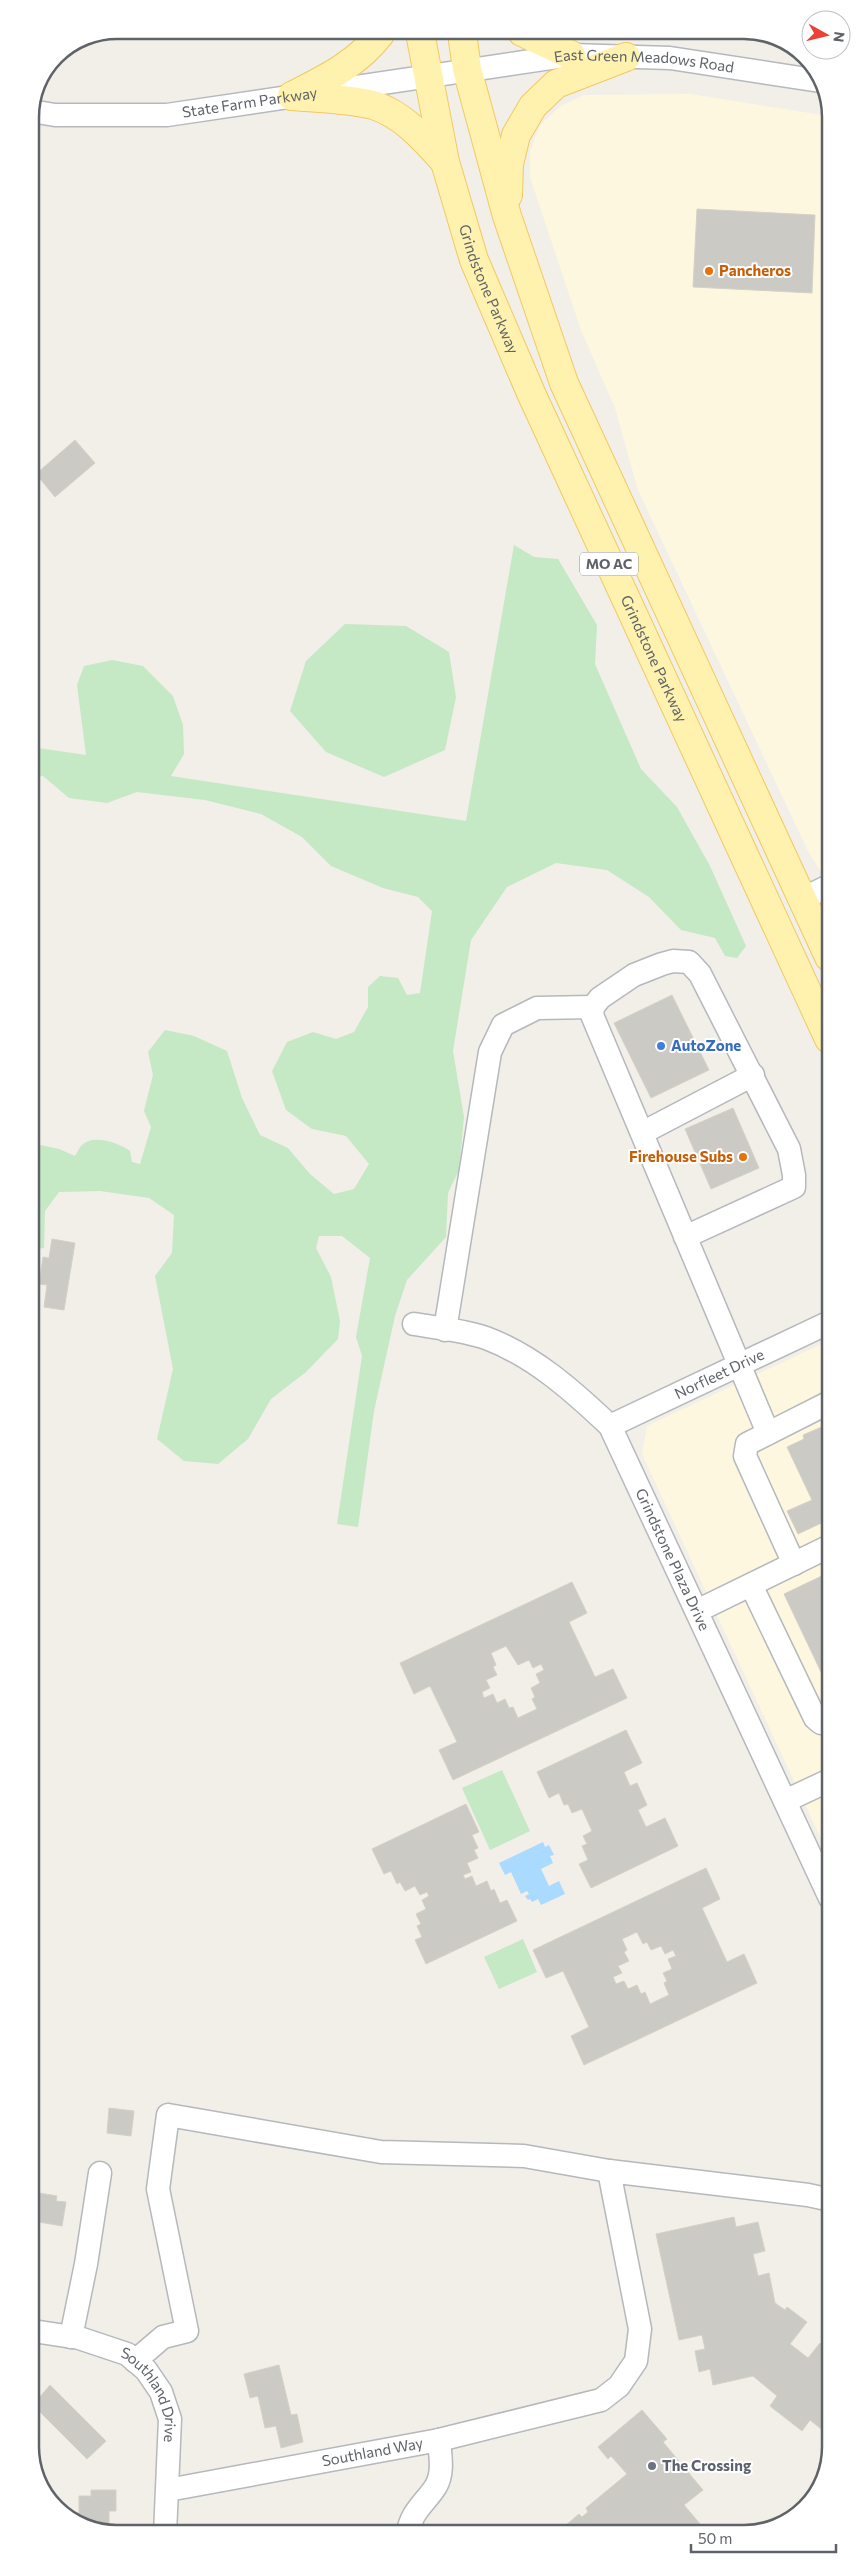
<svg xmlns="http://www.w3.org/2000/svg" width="861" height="2564" font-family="Commissioner,sans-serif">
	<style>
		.commercial { fill: #fef7e0 }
		.green { fill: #c5e8c5 }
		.water { fill: #aadaff }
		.building { fill: #cccac5; stroke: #d6d1c6; fill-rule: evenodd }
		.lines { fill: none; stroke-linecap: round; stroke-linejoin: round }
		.minor-casing { stroke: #b5b8bc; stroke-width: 25 }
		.major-casing { stroke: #f2c960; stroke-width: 30 }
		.minor { stroke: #fff; stroke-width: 22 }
		.major { stroke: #fff2af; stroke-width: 28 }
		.food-dot { fill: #e8710a; stroke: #fff; stroke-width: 2 }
		.shop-dot { fill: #3f7fe0; stroke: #fff; stroke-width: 2 }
		.worship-dot { fill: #6b7280; stroke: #fff; stroke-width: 2 }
		.labels { text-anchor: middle; stroke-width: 4; stroke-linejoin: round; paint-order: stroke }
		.shield { fill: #fff; stroke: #8f9295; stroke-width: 1 }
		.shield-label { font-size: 14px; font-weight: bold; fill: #5f6368 }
		.street-label { font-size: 15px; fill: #5f6368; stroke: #fff }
		.food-label { font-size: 15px; font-weight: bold; fill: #c56008; stroke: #fff; text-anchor: start }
		.shop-label { font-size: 15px; font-weight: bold; fill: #366cbe; stroke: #fff; text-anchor: start }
		.worship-label { font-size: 15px; font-weight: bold; fill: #5b616d; stroke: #fff; text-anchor: start }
		.rim { fill: none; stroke: #5f6368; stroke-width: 2.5 }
	</style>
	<rect width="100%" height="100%" fill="#f1efe8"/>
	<path class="commercial" d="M 722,30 L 750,30 L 770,38 Z
		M 690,94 L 828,116 L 829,885 L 808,851 L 638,490 L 615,408 L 581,330 L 530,177 L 530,151 L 541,124 L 561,106 L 584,95 Z
		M 830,1340 L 830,1858 L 642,1454 L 647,1426 Z"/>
	<path class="green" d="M 514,545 L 534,557 L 558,559 L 597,625 L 595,664 L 641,769 L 677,807 L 710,866 L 746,946 L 737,958 L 725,956 L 715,938 L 681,930 L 649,897 L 607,870 L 556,863 L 507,887 L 471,940 L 453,1051 L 464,1117 L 459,1170 L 448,1193 L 446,1237 L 407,1280 L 395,1316 L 374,1411 L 358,1527 L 337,1524 L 362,1356 L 356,1337 L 370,1258 L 342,1236 L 319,1236 L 316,1248 L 331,1277 L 340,1321 L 338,1339 L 306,1372 L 271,1399 L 248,1439 L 218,1464 L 184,1461 L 157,1439 L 173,1369 L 155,1276 L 172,1253 L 174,1215 L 149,1198 L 100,1191 L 59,1192 L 45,1211 L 44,1248 L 31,1250 L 31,1143 L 59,1149 L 75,1156 C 77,1153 79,1148 81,1146 C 93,1133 119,1143 130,1151 L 132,1162 L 140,1164 L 151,1127 L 144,1111 L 153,1075 L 148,1052 L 165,1030 L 194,1036 L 227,1051 L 242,1098 L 260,1135 L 288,1148 L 310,1174 L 334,1194 L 354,1189 L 369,1164 L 346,1136 L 312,1129 L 286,1110 L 272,1071 L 287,1042 L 313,1032 L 336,1039 L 354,1032 L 368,1007 L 368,987 L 380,976 L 398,978 L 407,995 L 420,993 L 432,911 L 418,897 L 383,888 L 331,866 L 302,837 L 261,814 L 205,800 L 137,792 L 107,803 L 69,798 L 43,776 L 31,777 L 31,747 L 86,755 L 77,685 L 84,666 L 112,660 L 143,666 L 173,696 L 183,725 L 184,754 L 171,776 L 466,821 Z
		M 345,624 L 406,626 L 449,652 L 456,697 L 445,750 L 384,777 L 326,752 L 290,711 L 306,661 Z
		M 502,1770 L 530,1831 L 490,1850 L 462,1788 Z
		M 523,1939 L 537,1972 L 499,1989 L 484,1957 Z"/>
	<path class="water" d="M 543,1842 L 545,1847 L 549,1845 L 554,1855 L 550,1856 L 553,1863 L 541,1869 L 549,1886 L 559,1881 L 565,1894 L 541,1905 L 538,1899 L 532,1902 L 530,1899 L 528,1900 L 525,1896 L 529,1894 L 527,1891 L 521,1894 L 511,1872 L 505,1875 L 499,1863 Z"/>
	<path class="building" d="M 697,209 L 815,215 L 812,293 L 693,287 Z
		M 75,440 L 95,463 L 55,497 L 36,474 Z
		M 672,995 L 709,1070 L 651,1098 L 614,1023 Z
		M 733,1108 L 759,1168 L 711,1189 L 685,1129 Z
		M 52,1239 L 75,1243 L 64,1310 L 44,1307 L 47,1285 L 39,1284 L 43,1257 L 49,1258 Z
		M 824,1426 L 826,1429 L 830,1427 L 830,1519 L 798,1534 L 787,1511 L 812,1500 L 787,1447 L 804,1439 L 803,1435 Z
		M 830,1572 L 830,1691 L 784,1594 Z
		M 572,1582 L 587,1613 L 569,1622 L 595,1677 L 613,1669 L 627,1698 L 453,1780 L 439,1750 L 457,1742 L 430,1686 L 414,1694 L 400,1663 ZM 506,1646 L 518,1665 L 529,1660 L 533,1668 L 541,1664 L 544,1670 L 536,1674 L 540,1683 L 531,1688 L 535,1697 L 532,1699 L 537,1709 L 518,1718 L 513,1707 L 509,1708 L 505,1699 L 497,1703 L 493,1694 L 484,1698 L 482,1692 L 490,1688 L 486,1680 L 497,1675 L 493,1667 L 496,1665 L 491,1653 Z
		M 626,1730 L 642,1763 L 624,1772 L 630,1786 L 637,1783 L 647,1805 L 638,1810 L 646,1827 L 665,1818 L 678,1846 L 591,1888 L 579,1864 L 588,1860 L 582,1846 L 587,1844 L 583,1836 L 592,1831 L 582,1809 L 572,1813 L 568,1804 L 564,1805 L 559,1793 L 549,1798 L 537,1772 Z
		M 466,1804 L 479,1832 L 472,1835 L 478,1848 L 474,1850 L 478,1858 L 467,1863 L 471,1872 L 463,1875 L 465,1879 L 472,1876 L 476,1886 L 487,1881 L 491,1891 L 494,1889 L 500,1903 L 507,1900 L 517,1921 L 426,1964 L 415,1940 L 422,1937 L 417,1926 L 421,1924 L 416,1914 L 426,1909 L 422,1900 L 429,1896 L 427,1892 L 420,1895 L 415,1886 L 405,1891 L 400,1882 L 397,1884 L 391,1871 L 384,1874 L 372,1849 Z
		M 706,1868 L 720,1899 L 702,1908 L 727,1962 L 744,1954 L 757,1983 L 584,2065 L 571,2036 L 589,2027 L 563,1971 L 546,1978 L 533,1950 ZM 637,1932 L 643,1944 L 647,1942 L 651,1950 L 661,1946 L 665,1954 L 673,1950 L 676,1956 L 668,1959 L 672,1969 L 663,1973 L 667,1981 L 664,1983 L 669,1995 L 650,2004 L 645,1992 L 641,1994 L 637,1985 L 628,1989 L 624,1981 L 616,1984 L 613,1977 L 622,1973 L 618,1966 L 629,1961 L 624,1952 L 627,1950 L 622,1939 Z
		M 109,2108 L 134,2111 L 131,2136 L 107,2133 Z
		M 33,2192 L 57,2196 L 56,2201 L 66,2202 L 62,2226 L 33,2221 Z
		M 734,2217 L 736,2227 L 758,2222 L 765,2251 L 753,2254 L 758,2276 L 769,2273 L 775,2303 L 785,2310 L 787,2307 L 807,2322 L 790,2344 L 808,2358 L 820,2343 L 831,2352 L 831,2437 L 810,2420 L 802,2431 L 770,2406 L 777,2396 L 753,2376 L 713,2385 L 710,2369 L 699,2372 L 695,2351 L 705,2349 L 702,2335 L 679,2340 L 656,2234 Z
		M 279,2365 L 291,2415 L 297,2414 L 303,2442 L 281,2448 L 276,2426 L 265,2428 L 258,2396 L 250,2398 L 244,2374 Z
		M 50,2385 L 106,2441 L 87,2459 L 33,2405 Z
		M 642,2410 L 667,2439 L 663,2442 L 703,2490 L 684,2505 L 706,2531 L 558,2532 L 579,2514 L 582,2517 L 588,2512 L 586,2508 L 627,2474 L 611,2456 L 608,2459 L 598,2447 Z
		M 91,2490 L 116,2490 L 116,2511 L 109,2511 L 109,2526 L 92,2526 L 68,2516 L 68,2513 L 79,2513 L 79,2496 L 91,2496 Z"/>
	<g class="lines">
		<g class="minor-casing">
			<g id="minor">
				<path id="s1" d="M 31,111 L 55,115 L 167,115 L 571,55 L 670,58 L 820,81"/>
				<path d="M 802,899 L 829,886"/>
				<path d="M 642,1133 L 753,1075"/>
				<path d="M 685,1237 L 794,1187 L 794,1175 L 789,1149 L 700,974 L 689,962 L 673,961 L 662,964 L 634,975 L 600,998 L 593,1007 L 592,1015 L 768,1433"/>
				<path id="s2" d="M 414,1324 C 437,1328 464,1330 486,1338 C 534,1356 573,1391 610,1426 L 830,1898"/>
				<path d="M 445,1330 L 490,1052 L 503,1025 L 537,1008 L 593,1007"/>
				<path id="s3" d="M 610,1426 L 830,1322"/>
				<path d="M 794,1564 L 745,1456 L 747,1444 L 830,1402"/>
				<path d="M 751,1585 L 815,1718 L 821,1723 L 830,1723"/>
				<path d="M 697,1611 L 830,1546"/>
				<path d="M 785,1801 L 830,1780"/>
				<path id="s4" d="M 33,2331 L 79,2338 L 127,2354 L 146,2370 L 161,2392 L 170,2419 L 165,2534"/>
				<path d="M 71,2337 L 86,2264 L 100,2173"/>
				<path d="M 135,2361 L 163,2337 L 187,2331 L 158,2189 L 168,2115 L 381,2152 L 524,2156 L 609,2171"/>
				<path id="s5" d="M 168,2490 L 439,2440 L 601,2400 L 619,2386 L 636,2361 L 640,2329 L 609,2171 L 808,2195 L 831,2200"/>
				<path d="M 408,2533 C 410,2513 426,2502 436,2486 C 444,2472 440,2455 439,2440"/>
			</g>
		</g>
		<g class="major-casing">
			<g id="major">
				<path d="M 522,32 L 571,55"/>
				<path id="s6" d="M 420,33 L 445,162 L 474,260 L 531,393 L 829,1039"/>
				<path d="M 462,33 L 467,69 L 507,216 L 564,383 L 829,957"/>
				<path d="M 292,96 C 316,98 350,99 373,105 C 403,114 425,140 445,162"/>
				<path d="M 292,96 C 325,79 357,64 380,34"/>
				<path d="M 508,195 L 509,164 L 516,135 L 533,106 L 556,84 L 626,57"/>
			</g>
		</g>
		<use href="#minor" class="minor"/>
		<use href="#major" class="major"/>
	</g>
	<g class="food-dot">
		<circle cx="709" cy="271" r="5"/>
		<circle cx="743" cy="1157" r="5"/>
	</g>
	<circle class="shop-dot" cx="661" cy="1046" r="5"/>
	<circle class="worship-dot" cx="652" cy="2466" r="5"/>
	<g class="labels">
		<rect class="shield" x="580" y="552.5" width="58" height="23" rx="4"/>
		<g class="shield-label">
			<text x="609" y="569">MO AC</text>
		</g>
		<g class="street-label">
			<text dy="5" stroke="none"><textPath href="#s1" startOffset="618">East Green Meadows Road</textPath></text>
			<text dy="5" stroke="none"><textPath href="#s1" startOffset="220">State Farm Parkway</textPath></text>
			<text dy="5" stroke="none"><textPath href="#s6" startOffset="266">Grindstone Parkway</textPath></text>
			<text dy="5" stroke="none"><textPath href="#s6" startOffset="671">Grindstone Parkway</textPath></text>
			<text dy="5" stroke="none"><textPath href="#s3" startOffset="121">Norfleet Drive</textPath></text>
			<text dy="5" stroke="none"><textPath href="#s2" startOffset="374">Grindstone Plaza Drive</textPath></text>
			<text dy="5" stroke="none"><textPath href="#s4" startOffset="146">Southland Drive</textPath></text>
			<text dy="5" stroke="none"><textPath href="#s5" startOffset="208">Southland Way</textPath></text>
		</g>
		<g class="food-label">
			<text x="719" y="276">Pancheros</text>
			<text x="733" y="1162" text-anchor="end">Firehouse Subs</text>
		</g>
		<g class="shop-label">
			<text x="671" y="1051">AutoZone</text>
		</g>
		<g class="worship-label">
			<text x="662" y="2471">The Crossing</text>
		</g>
	</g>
	<path d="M0 0H861V2564H0ZM117 39H744A78 78 0 0 1 822 117V2447A78 78 0 0 1 744 2525H117A78 78 0 0 1 39 2447V117A78 78 0 0 1 117 39Z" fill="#fff" fill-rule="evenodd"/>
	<path class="rim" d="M117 39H744A78 78 0 0 1 822 117V2447A78 78 0 0 1 744 2525H117A78 78 0 0 1 39 2447V117A78 78 0 0 1 117 39Z"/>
	<g transform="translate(826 35) rotate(98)"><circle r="24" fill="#ffffff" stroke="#bfc1c3"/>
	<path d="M0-4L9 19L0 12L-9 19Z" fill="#ea4335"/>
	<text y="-8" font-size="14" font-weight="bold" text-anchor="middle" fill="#5f6368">N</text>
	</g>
	<path d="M691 2544v8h145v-8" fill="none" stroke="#5f6368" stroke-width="2.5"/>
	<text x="698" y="2544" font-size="15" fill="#5f6368" stroke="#ffffff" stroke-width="4" paint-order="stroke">50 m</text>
</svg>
